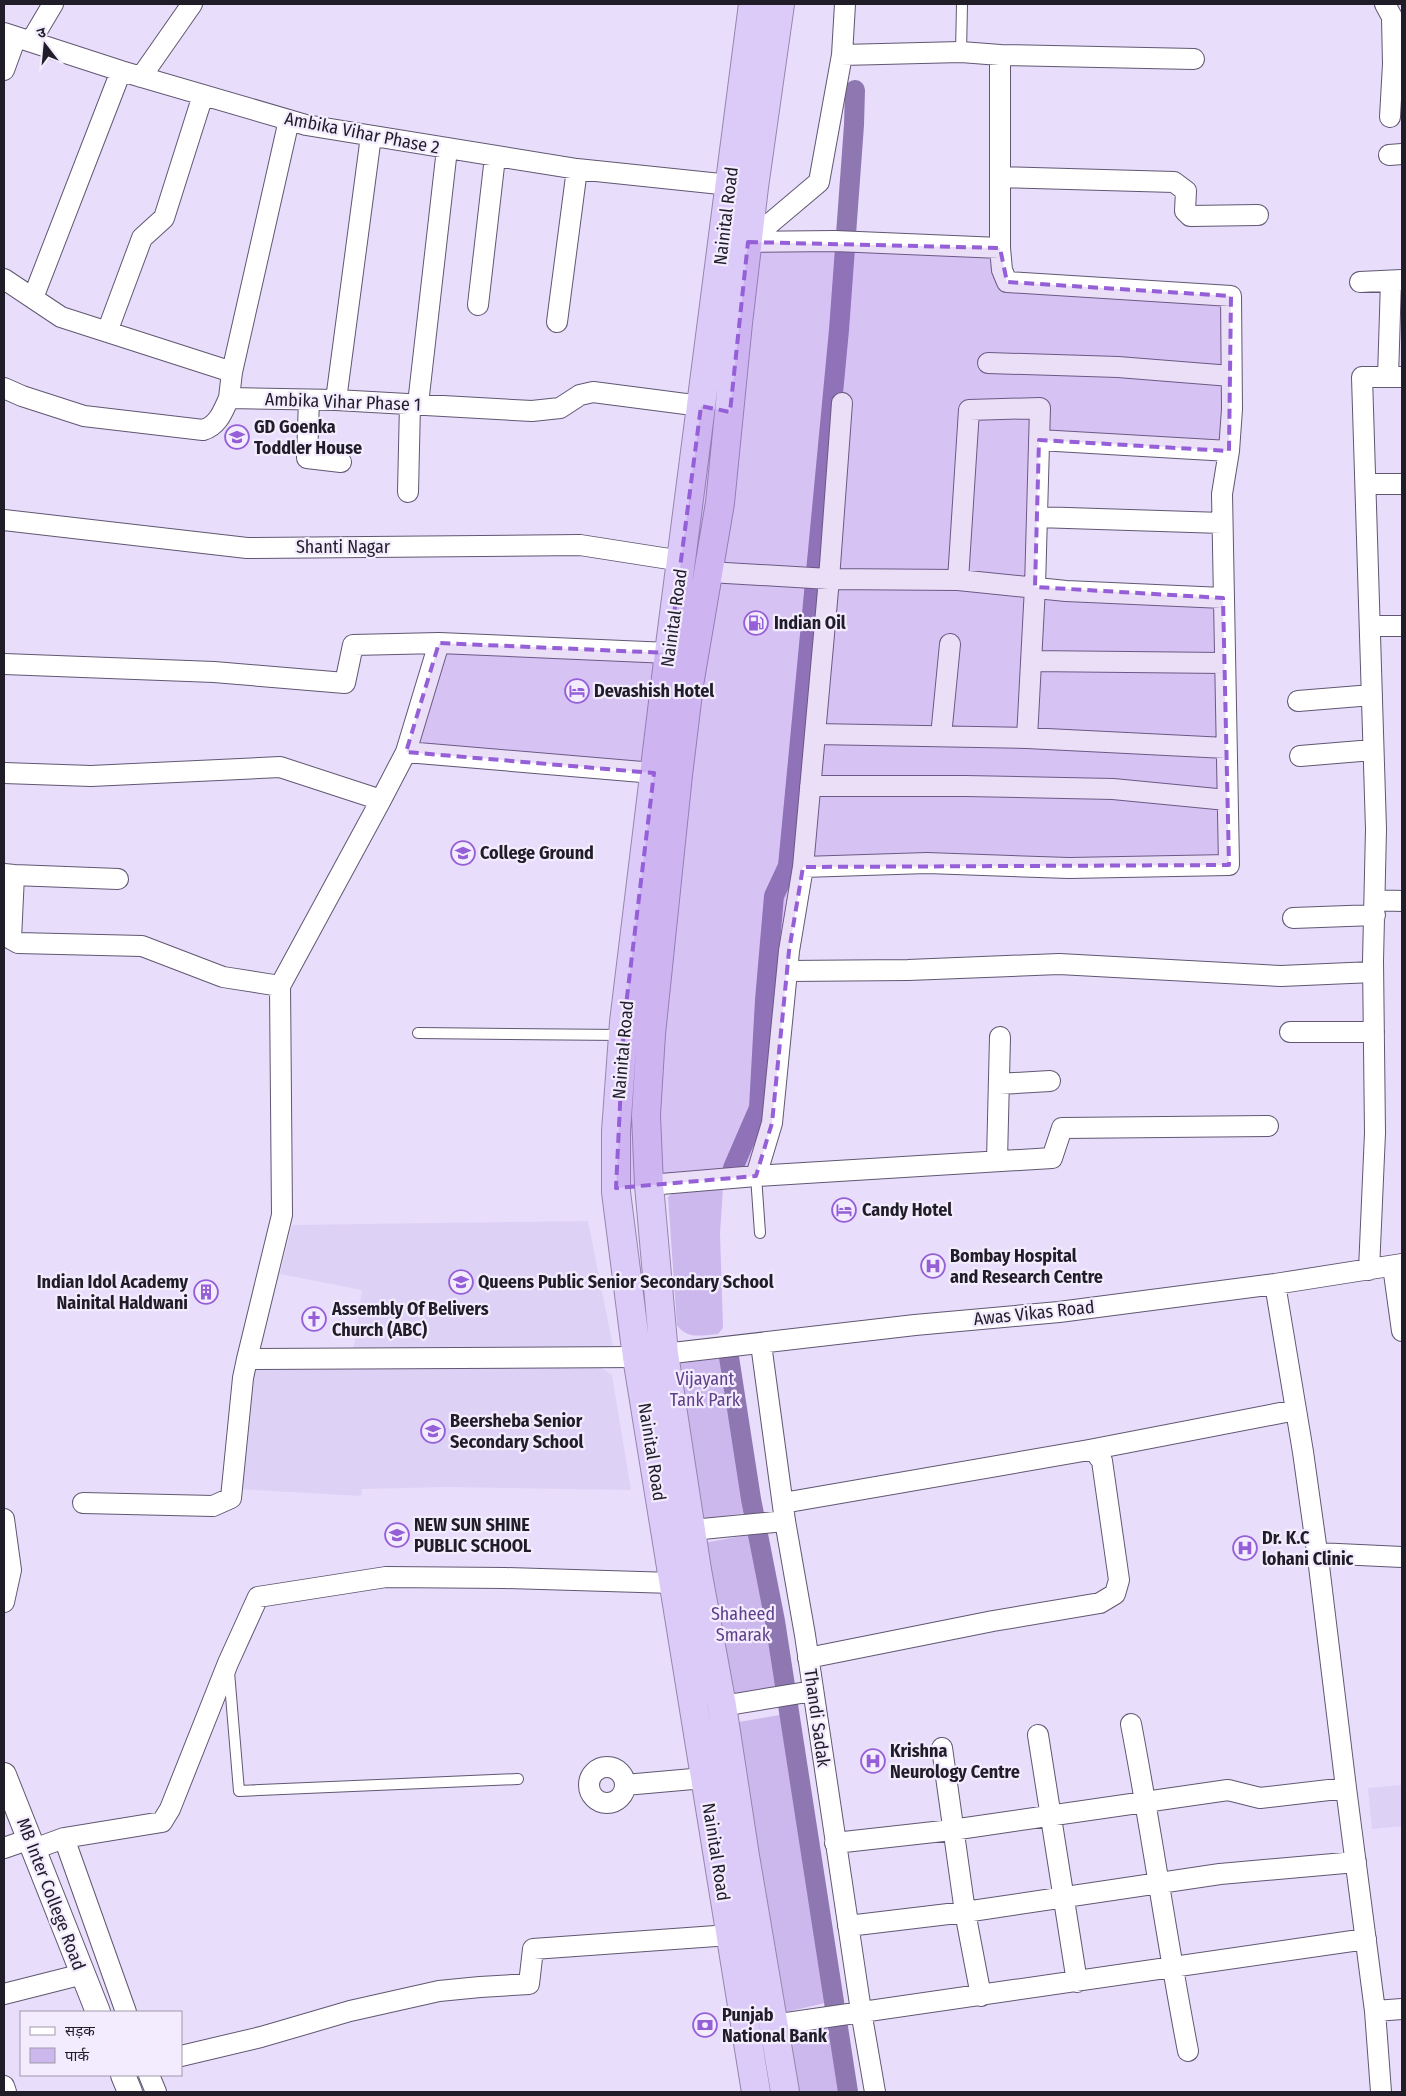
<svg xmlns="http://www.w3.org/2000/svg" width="1406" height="2096" font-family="'Fira Sans Condensed','Noto Sans Devanagari',sans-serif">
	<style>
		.built { fill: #ded1f6 }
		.green { fill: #cdb8ee }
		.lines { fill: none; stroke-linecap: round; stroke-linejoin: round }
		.canal { stroke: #8f77b2; stroke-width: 20 }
		.service-casing { stroke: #615771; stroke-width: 12 }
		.minor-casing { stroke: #615771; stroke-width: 22 }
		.tertiary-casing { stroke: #615771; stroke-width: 26 }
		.trunk-casing { stroke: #9586ae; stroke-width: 30 }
		.service { stroke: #fff; stroke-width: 10 }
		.minor { stroke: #fff; stroke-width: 20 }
		.tertiary { stroke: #fff; stroke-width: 24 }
		.trunk { stroke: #dccbf8; stroke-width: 28 }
		.marked { fill: #955fd7; fill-opacity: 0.2; stroke: #955fd7; stroke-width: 4; stroke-dasharray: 10 6; stroke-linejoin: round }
		.labels { text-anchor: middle; stroke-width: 4.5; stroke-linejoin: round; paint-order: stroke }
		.street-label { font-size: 18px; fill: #211d28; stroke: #f3ecff }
		.poi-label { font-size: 18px; font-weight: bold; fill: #211d28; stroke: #f3ecff; text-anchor: start }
		.park-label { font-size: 18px; fill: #603f8a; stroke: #f3ecff }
	</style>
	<rect width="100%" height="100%" fill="#e8ddfb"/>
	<path class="built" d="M 588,1221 L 614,1352 L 353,1352 L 362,1290 L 280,1274 L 292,1225 Z
		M 597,1365 L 612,1375 L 631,1490 L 446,1487 L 362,1489 L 361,1496 L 237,1489 L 252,1367 Z
		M 1402,1785 L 1402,1826 L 1372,1829 L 1368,1788 Z"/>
	<path class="green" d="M 723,1188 L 720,1233 L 723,1328 L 718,1334 C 703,1335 687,1340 677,1325 L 668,1197 L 674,1192 Z
		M 723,1358 L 745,1513 L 703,1519 L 678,1363 Z
		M 752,1534 L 780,1689 L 731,1696 L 704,1543 Z
		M 780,1715 L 825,2003 L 782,2013 L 732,1723 Z
		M 831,2026 L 842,2092 L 795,2092 L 786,2034 Z"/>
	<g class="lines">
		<path class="canal" d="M 733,1168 L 759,1108 L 765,1000 L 774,896 L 788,866 L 839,330 L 854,125 L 855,90
			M 729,1357 L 751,1499 L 775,1621 L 848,2092"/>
		<g class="service-casing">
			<path id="service" d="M 961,52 L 962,4
				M 418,1033 L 622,1035
				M 756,1176 L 760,1233
				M 229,1672 L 239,1791 L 518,1779"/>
		</g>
		<g class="minor-casing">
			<path id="minor" d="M 1385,4 L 1392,17 L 1393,64 L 1390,117
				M 4,33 L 121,71 L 306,125 L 577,169 L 730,185
				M 31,41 L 53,4
				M 1000,55 L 1194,59
				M 4,70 L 16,37
				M 141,77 L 192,4
				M 1389,155 L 1402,154
				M 1001,177 L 1174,182 L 1186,191 L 1185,211 L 1190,216 L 1258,215
				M 748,242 L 835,241 L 1000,248
				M 748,242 L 819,182 L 842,55
				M 4,279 L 61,317 L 232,372
				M 1360,282 L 1402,280
				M 33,298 L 121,71
				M 478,305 L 495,157
				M 557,322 L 577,169
				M 107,332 L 142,238 L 164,218 L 203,95
				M 988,363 L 1118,367 L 1231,376
				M 1388,377 L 1391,281
				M 4,388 L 22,396 L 84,416 L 203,430 C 218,426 223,411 229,398 L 336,400 L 532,411 L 560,408 L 580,395 L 593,392 L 701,406
				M 229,398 L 232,372 L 289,120
				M 309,400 L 307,458 L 341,462
				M 336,400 L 371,136
				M 418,404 L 447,149
				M 1039,440 L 1229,451
				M 1366,484 L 1402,484
				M 408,492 L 410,404
				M 1037,517 L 1222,523
				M 4,520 L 247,548 L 580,545 L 682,561
				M 709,572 L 829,579 L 958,580 L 1066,591 L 1223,598
				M 958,580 L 969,410 L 1040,408 L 1035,587 L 1027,738
				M 1370,626 L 1402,626
				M 439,643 L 669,653
				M 1031,661 L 1224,663
				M 4,664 L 214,672 L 345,683 L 353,645 L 439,643 L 406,752
				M 1298,701 L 1372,695
				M 815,734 L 1027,738 L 1226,748
				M 941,736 L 950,644
				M 1300,756 L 1373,750
				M 4,773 L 91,776 L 280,767 L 381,800 L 406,752 L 654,773
				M 810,786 L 965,786 L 1113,789 L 1227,800
				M 381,800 L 280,986 L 282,1215 L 247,1359 L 637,1357
				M 803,867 L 927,863 L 1069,868 L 1229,865 L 1222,494 L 1229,451 L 1232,409 L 1231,296 L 1007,282 L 1002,270 L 1000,248 L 1000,55 L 961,52 L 842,55 L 845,4
				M 4,874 L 14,875 L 11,939 L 18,943 L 142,946 L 223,977 L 280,986
				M 14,875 L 118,879
				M 1375,900 L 1402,901
				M 1293,918 L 1375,915
				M 787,971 L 908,970 L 1059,964 L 1281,976 L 1373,972
				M 1290,1032 L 1374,1032
				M 999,1084 L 1050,1081
				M 997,1160 L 1000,1037
				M 756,1176 L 772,1123 L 789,951 L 803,867 L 829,579 L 842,403
				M 649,1185 L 756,1176 L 1052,1158 L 1062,1128 L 1268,1126
				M 1393,1266 L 1402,1331
				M 1369,1270 L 1375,1133 L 1373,961 L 1376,829 L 1362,377 L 1402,377
				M 1275,1284 L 1303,1452 L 1319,1566 L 1346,1788 L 1375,2011 L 1381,2092
				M 761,1344 L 785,1521 L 805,1635 L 861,2011 L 875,2092
				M 664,1354 L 915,1325 L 1059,1312 L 1275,1284 L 1402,1264
				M 83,1503 L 213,1506 L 231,1498 L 243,1378 L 247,1359
				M 783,1503 L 1089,1450 L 1296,1410
				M 4,1519 L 11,1570 L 4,1602
				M 692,1530 L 785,1521
				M 1317,1553 L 1402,1557
				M 808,1658 L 993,1621 L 1100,1603 L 1115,1594 L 1119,1580 L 1102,1461 L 1095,1452 L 1089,1450
				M 722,1706 L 813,1691
				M 1131,1724 C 1152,1833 1167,1943 1188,2051
				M 1038,1735 L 1077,1982
				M 942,1748 L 965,1912 L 981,1996
				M589 1785a18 18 0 1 1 36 0a18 18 0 1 1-36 0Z
				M 625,1785 L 704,1778
				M 64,1838 L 126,2012
				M 835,1843 L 952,1830 L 1228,1790 L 1260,1798 L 1346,1788
				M 4,1848 L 30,1839
				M 34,1849 L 64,1838 L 162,1822 L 170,1809 L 228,1663 L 258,1597 L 386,1577 L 505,1578 L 673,1583
				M 848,1926 L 965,1912 L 1220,1874 L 1356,1862
				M 4,1994 L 83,1974
				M 1375,2011 L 1402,2009
				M 773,2025 L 1366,1939
				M 181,2056 L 261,2037 L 350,2011 L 439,1991 L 480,1987 L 529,1984 L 533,1949 L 730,1935
				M 149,2075 L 156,2092
				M 4,2086 L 6,2092"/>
		</g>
		<g class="tertiary-casing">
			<path id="tertiary" d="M 4,1775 L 98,2012
				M 123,2075 L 130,2092"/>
		</g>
		<g class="trunk-casing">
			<path id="trunk" d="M 753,4 L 669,653 L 624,1022 L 616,1131 L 616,1192 L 637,1357 L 756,2092
				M 780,4 L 754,187 L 738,323 L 720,503 L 689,685 L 678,775 L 651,1034 L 646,1115 L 649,1185 L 664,1354 L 697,1570 L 722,1706 L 745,1856 L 785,2092"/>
		</g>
		<use href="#service" class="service"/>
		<use href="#minor" class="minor"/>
		<use href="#tertiary" class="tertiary"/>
		<use href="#trunk" class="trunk"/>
	</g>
	<path class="marked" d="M 748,242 L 1000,248 L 1007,282 L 1231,296 L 1229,451 L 1039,440 L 1035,587 L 1223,598 L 1229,865 L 803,867 L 789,951 L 772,1123 L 756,1176 L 616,1188 L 624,1022 L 654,773 L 406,752 L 439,643 L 669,653 L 701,406 L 730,412 Z"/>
	<defs>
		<g id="school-ring" transform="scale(1.25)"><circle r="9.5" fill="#f3ecff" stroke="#955fd7" stroke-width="1.5"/><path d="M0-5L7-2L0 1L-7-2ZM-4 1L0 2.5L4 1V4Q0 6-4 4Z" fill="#955fd7"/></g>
		<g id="fuel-ring" transform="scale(1.25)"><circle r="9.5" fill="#f3ecff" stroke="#955fd7" stroke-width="1.5"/><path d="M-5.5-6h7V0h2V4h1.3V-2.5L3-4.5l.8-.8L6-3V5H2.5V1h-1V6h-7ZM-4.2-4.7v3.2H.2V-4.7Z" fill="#955fd7"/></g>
		<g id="hotel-ring" transform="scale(1.25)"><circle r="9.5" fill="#f3ecff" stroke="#955fd7" stroke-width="1.5"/><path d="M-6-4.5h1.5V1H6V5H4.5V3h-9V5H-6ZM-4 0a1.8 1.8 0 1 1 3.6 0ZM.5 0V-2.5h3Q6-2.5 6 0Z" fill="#955fd7"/></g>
		<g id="university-ring" transform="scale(1.25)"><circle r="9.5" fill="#f3ecff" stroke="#955fd7" stroke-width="1.5"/><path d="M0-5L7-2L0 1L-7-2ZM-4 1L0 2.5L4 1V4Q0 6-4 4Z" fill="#955fd7"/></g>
		<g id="hospital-ring" transform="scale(1.25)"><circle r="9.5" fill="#f3ecff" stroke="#955fd7" stroke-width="1.5"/><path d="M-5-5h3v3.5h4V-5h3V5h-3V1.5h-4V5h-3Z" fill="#955fd7"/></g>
		<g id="building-ring" transform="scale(1.25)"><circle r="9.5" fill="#f3ecff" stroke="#955fd7" stroke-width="1.5"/><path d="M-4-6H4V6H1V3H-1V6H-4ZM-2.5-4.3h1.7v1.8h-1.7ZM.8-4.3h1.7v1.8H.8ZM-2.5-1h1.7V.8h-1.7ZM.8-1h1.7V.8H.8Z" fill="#955fd7"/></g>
		<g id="church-ring" transform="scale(1.25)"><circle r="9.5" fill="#f3ecff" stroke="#955fd7" stroke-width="1.5"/><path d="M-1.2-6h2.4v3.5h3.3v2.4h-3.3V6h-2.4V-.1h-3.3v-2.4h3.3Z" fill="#955fd7"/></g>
		<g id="bank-ring" transform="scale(1.25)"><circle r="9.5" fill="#f3ecff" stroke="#955fd7" stroke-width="1.5"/><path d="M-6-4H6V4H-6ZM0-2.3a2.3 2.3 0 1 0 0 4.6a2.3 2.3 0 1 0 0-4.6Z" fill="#955fd7"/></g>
	</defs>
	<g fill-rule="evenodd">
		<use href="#school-ring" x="237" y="437"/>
		<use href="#fuel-ring" x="756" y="623"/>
		<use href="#hotel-ring" x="577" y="691"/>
		<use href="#university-ring" x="463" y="853"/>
		<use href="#hotel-ring" x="844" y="1210"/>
		<use href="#hospital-ring" x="933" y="1266"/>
		<use href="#school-ring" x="461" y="1282"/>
		<use href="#building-ring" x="206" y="1292"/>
		<use href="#church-ring" x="314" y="1319"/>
		<use href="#school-ring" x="433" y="1431"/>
		<use href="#school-ring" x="397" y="1535"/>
		<use href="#hospital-ring" x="1245" y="1548"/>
		<use href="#hospital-ring" x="873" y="1761"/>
		<use href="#bank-ring" x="705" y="2025"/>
	</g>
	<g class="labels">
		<g class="street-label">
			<text transform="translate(362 133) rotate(11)" y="6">Ambika Vihar Phase 2</text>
			<text transform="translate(726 216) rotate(-83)" y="6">Nainital Road</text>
			<text transform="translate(343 402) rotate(2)" y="6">Ambika Vihar Phase 1</text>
			<text x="343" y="553">Shanti Nagar</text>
			<text transform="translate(674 618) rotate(-82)" y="6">Nainital Road</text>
			<text transform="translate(623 1050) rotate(-85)" y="6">Nainital Road</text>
			<text transform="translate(1034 1313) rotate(-6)" y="6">Awas Vikas Road</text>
			<text transform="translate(652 1452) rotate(81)" y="6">Nainital Road</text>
			<text transform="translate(817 1718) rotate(82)" y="6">Thandi Sadak</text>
			<text transform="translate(716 1852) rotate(81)" y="6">Nainital Road</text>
			<text transform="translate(51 1894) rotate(69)" y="6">MB Inter College Road</text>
		</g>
		<g class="poi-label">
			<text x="254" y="433">GD Goenka<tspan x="254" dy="21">Toddler House</tspan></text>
			<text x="774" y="629">Indian Oil</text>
			<text x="594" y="697">Devashish Hotel</text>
			<text x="480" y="859">College Ground</text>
			<text x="862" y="1216">Candy Hotel</text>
			<text x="950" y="1262">Bombay Hospital<tspan x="950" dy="21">and Research Centre</tspan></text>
			<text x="188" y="1288" text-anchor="end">Indian Idol Academy<tspan x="188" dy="21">Nainital Haldwani</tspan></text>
			<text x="478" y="1288">Queens Public Senior Secondary School</text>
			<text x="332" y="1315">Assembly Of Belivers<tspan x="332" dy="21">Church (ABC)</tspan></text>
			<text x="450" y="1427">Beersheba Senior<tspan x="450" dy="21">Secondary School</tspan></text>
			<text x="414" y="1531">NEW SUN SHINE<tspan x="414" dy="21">PUBLIC SCHOOL</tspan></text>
			<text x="1262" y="1544">Dr. K.C<tspan x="1262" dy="21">lohani Clinic</tspan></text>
			<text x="890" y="1757">Krishna<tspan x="890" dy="21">Neurology Centre</tspan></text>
			<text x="722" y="2021">Punjab<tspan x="722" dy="21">National Bank</tspan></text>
		</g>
		<g class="park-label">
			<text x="705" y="1385">Vijayant<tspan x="705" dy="21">Tank Park</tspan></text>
			<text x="743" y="1620">Shaheed<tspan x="743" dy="21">Smarak</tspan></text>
		</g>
	</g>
	<rect width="1406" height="2096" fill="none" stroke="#211d28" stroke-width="10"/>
	<rect x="20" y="2011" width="162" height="65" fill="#f3ecff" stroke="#9f99a9"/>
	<rect x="30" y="2027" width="25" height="8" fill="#ffffff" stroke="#9f99a9"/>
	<text x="65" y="2036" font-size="15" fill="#211d28">सड़क</text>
	<rect x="30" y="2048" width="25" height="15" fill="#cdb8ee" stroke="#9f99a9"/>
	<text x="65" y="2061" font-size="15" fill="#211d28">पार्क</text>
	<g transform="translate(45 45) rotate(344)" stroke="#f3ecff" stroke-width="4" paint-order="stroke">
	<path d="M0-4L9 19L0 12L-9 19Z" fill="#211d28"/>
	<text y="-8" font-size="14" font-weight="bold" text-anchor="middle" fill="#211d28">उ</text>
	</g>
</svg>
